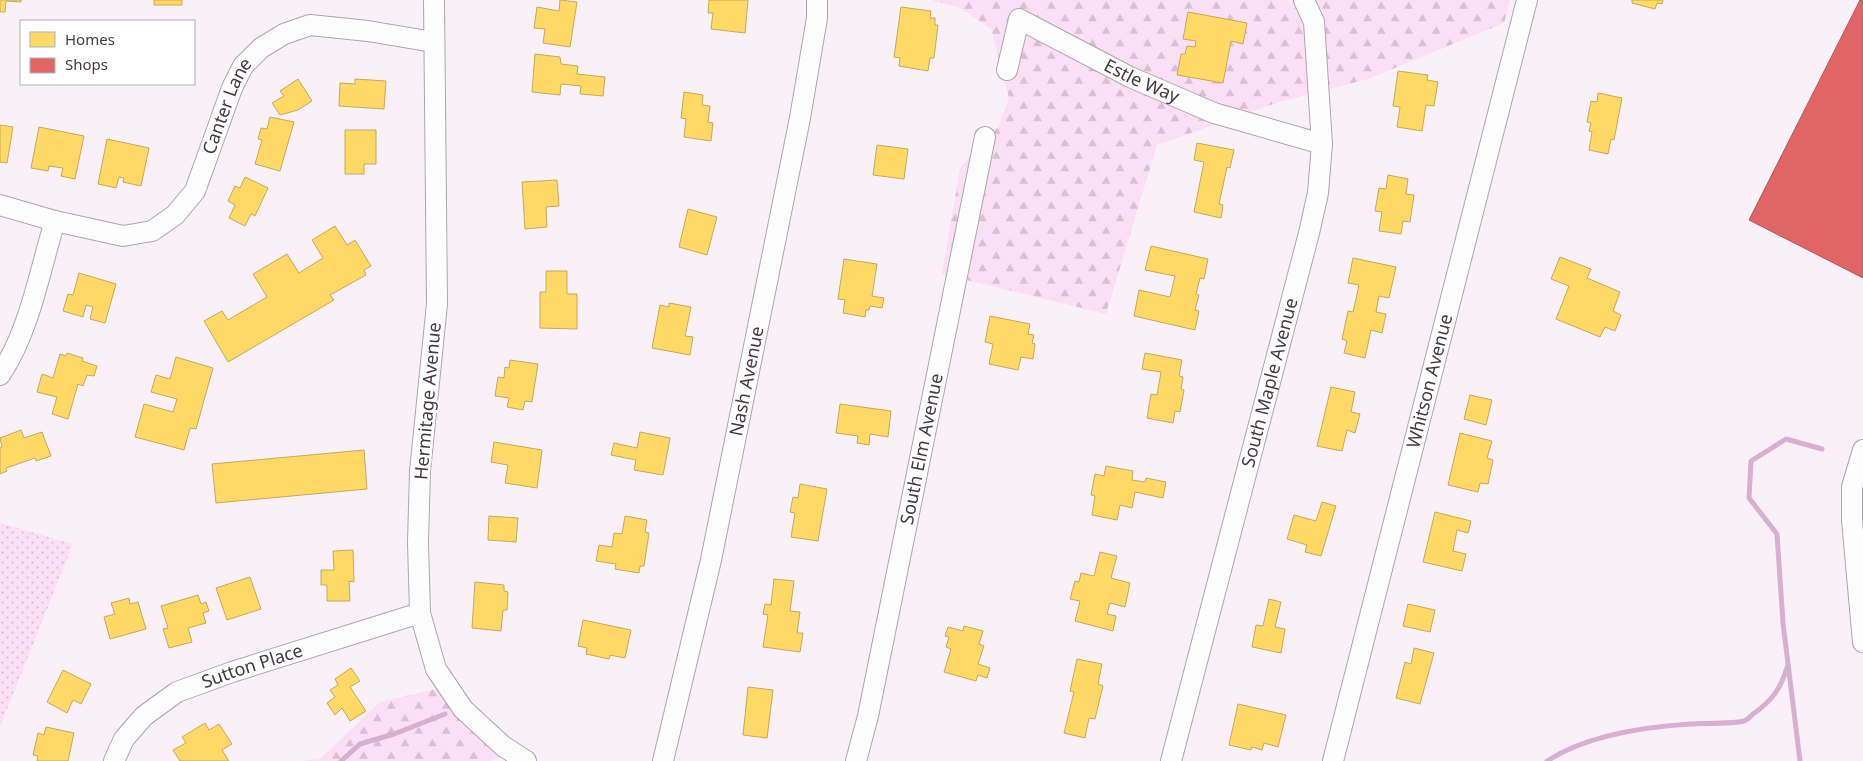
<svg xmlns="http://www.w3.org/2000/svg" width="1863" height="761" font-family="'Noto Sans',sans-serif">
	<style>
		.grass { fill: url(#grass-dots) }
		.forest { fill: url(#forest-firs) }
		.homes { fill: #ffd966; stroke: #c6a95b }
		.shops { fill: #e06666; stroke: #b1595b }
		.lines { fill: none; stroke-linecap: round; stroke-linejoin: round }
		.stream { stroke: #d8b0cf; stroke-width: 5 }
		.minor-casing { stroke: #ada6ac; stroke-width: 22 }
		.minor { stroke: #fefdfe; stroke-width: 20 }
		.labels { text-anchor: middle; stroke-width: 5; stroke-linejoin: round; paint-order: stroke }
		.street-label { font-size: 18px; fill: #423a40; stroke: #fff }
	</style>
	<defs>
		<pattern id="grass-dots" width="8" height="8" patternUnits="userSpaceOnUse" patternTransform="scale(1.25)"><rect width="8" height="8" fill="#fbdff5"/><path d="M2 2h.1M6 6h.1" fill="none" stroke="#d8c0d3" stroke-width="1.8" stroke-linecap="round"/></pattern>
		<pattern id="forest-firs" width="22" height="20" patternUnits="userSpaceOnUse" patternTransform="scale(1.25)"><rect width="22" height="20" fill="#fbdff5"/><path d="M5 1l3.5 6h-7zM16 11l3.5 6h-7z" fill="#d8c0d3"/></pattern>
	</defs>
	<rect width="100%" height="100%" fill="#faf1f8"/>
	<path class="grass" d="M 0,523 L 73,544 L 0,727 Z"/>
	<path class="forest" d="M 931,0 L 1510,0 L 1504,23 L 1368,79 L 1279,102 L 1157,145 L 1106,314 L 942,274 L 960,168 L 999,126 L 1009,98 L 991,29 L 960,8 Z
		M 436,689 L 456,715 L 501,756 L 490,761 L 300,761 L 320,759 L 380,702 Z"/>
	<path class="homes" d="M 0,0 L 21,0 L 21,2 L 6,1 L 5,12 L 0,12 Z
		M 154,0 L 182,0 L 182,5 L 154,5 Z
		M 560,0 L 577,2 L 570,47 L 543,43 L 545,29 L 534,28 L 537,7 L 559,11 Z
		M 709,0 L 748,0 L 745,33 L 711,29 L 713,13 L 708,13 Z
		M 1632,0 L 1663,0 L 1662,4 L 1657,3 L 1655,9 L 1632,3 Z
		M 901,7 L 931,11 L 930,18 L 935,18 L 935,25 L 938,25 L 934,58 L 930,58 L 928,71 L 899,66 L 900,58 L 894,57 Z
		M 1188,12 L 1247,23 L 1243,44 L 1231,41 L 1223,83 L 1177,75 L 1181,54 L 1185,54 L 1187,46 L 1195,47 L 1196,41 L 1183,39 Z
		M 535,54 L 560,57 L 561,64 L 578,66 L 577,74 L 605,77 L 603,96 L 580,94 L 581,86 L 561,84 L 560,95 L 532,92 Z
		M 1398,71 L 1428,75 L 1427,80 L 1438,82 L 1434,106 L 1426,105 L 1422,131 L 1397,127 L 1400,107 L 1393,106 Z
		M 298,79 L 312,101 L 298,110 L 280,115 L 272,103 L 284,96 L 280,91 Z
		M 355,79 L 386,81 L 384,109 L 339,106 L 340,83 L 355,84 Z
		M 684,92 L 703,95 L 702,105 L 710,106 L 708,122 L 713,123 L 711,141 L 684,137 L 686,119 L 681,118 Z
		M 1598,93 L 1622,98 L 1614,140 L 1611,139 L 1608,154 L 1589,150 L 1592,132 L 1589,131 L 1591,123 L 1587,122 L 1591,101 L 1597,102 Z
		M 270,117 L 294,122 L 280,171 L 255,164 L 262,140 L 258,139 L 261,128 L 267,129 Z
		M 0,125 L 13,127 L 7,163 L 0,162 Z
		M 39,127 L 84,136 L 75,179 L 61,176 L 63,168 L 49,166 L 48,171 L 31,168 Z
		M 345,130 L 376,130 L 376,164 L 364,164 L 364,174 L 345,174 Z
		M 107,139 L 149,148 L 141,186 L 123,182 L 124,178 L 119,177 L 116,188 L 98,184 Z
		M 1197,143 L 1234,150 L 1230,168 L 1227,167 L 1219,204 L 1223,205 L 1221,218 L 1194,212 L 1204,162 L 1194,160 Z
		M 877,145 L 908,149 L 904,179 L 873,175 Z
		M 1388,175 L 1408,179 L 1406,194 L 1414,195 L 1410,222 L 1403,221 L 1401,234 L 1379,231 L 1382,212 L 1375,211 L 1379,188 L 1386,189 Z
		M 245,177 L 268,188 L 255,216 L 251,214 L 245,226 L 229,218 L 235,205 L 228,201 L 235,186 L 240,188 Z
		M 557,180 L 559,206 L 546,207 L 547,227 L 525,229 L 522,182 Z
		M 688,209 L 717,217 L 707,255 L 679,247 Z
		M 335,226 L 347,245 L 355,240 L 371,266 L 364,270 L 366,275 L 330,295 L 334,300 L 228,362 L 204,321 L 222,311 L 228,320 L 267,297 L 253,274 L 287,254 L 299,273 L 323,258 L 312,240 Z
		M 1151,246 L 1208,259 L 1204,279 L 1200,278 L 1196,294 L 1199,295 L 1195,310 L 1199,311 L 1195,330 L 1134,316 L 1139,290 L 1170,297 L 1175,276 L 1145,270 Z
		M 1560,257 L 1591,269 L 1587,278 L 1620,292 L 1613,311 L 1621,315 L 1615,331 L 1605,327 L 1600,337 L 1556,319 L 1569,286 L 1551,279 Z
		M 1353,258 L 1396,267 L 1389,298 L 1379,296 L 1376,312 L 1386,314 L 1382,333 L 1371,330 L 1365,358 L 1344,353 L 1347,341 L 1342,339 L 1348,311 L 1353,312 L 1359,285 L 1348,283 Z
		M 844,259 L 877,264 L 872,296 L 884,298 L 882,308 L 870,306 L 869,310 L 866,310 L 865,317 L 843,313 L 845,300 L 838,299 Z
		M 546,271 L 567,271 L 567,294 L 577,294 L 577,329 L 540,328 L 540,292 L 546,292 Z
		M 79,273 L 116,284 L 105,323 L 90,319 L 93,307 L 86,305 L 83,317 L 63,311 L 68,294 L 73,295 Z
		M 669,303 L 691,307 L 685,336 L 693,337 L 690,355 L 652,348 L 660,305 L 669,307 Z
		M 990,316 L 1030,324 L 1028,334 L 1034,335 L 1032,343 L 1035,344 L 1033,359 L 1021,357 L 1018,370 L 989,364 L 993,344 L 985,342 Z
		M 67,353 L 83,358 L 82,361 L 97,366 L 94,376 L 87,375 L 83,386 L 78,384 L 68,419 L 52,414 L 57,397 L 37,392 L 42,374 L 53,378 L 60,354 L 66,356 Z
		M 1145,353 L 1182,360 L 1179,376 L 1183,377 L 1181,389 L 1184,390 L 1180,412 L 1175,411 L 1173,423 L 1147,418 L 1151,394 L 1157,395 L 1161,372 L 1142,369 Z
		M 176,357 L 213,368 L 196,429 L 190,428 L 184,450 L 135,437 L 144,404 L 173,412 L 177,399 L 151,392 L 156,375 L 170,379 Z
		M 510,360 L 538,364 L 532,402 L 525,401 L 523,410 L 507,407 L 509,398 L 495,396 L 498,377 L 504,378 L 505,367 L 509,368 Z
		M 1331,387 L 1355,392 L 1351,412 L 1360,414 L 1355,433 L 1347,430 L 1342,451 L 1317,446 Z
		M 1470,395 L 1492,400 L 1486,425 L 1464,419 Z
		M 840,404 L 891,411 L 888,437 L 870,434 L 869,445 L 857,443 L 858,436 L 836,433 Z
		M 21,430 L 24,438 L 42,432 L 51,456 L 36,461 L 35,458 L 6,468 L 7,471 L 0,474 L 0,448 L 2,447 L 0,438 Z
		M 640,432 L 670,438 L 663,475 L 634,470 L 636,460 L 611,455 L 614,443 L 637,448 Z
		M 1460,433 L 1492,441 L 1487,458 L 1493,460 L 1488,484 L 1480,483 L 1478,492 L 1448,485 Z
		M 494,442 L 542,450 L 537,488 L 505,483 L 508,465 L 491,462 Z
		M 364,450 L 367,489 L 216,503 L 212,464 Z
		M 1106,466 L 1133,471 L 1132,480 L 1145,482 L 1146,478 L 1166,482 L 1163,498 L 1135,492 L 1132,508 L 1120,505 L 1117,520 L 1092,515 L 1095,496 L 1091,495 L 1095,474 L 1104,476 Z
		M 800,484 L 827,489 L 818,541 L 791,537 L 795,513 L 790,512 L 793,497 L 798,498 Z
		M 1322,502 L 1336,506 L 1321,556 L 1305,552 L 1307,545 L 1287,539 L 1294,515 L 1316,521 Z
		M 1435,512 L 1471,521 L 1468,533 L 1457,530 L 1453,551 L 1466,554 L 1462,571 L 1423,562 Z
		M 489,516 L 518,518 L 516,542 L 488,540 Z
		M 625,516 L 647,520 L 645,532 L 649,533 L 644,566 L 640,566 L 639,573 L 615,569 L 616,564 L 596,561 L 599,545 L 612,547 L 614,533 L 622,534 Z
		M 353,550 L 354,582 L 349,581 L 350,601 L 327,601 L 327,585 L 321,585 L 321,570 L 334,570 L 333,551 Z
		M 1100,552 L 1117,556 L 1111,578 L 1130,583 L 1125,607 L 1110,603 L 1107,614 L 1116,616 L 1113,631 L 1075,621 L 1080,601 L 1070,599 L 1075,581 L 1079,582 L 1081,573 L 1094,576 Z
		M 250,577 L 261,609 L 227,620 L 216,588 Z
		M 774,579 L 794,581 L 790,611 L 800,612 L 797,633 L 803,633 L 800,652 L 763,647 L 768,615 L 763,614 L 765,604 L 771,605 Z
		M 475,582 L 504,585 L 504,591 L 508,592 L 507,610 L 503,610 L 501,631 L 472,628 Z
		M 198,595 L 201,604 L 206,602 L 209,611 L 203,613 L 206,623 L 188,628 L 192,642 L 169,648 L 163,629 L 168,628 L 161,606 Z
		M 129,598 L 130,604 L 138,602 L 146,629 L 110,639 L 104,617 L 115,614 L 111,603 Z
		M 1269,599 L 1281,602 L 1275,627 L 1285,629 L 1281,653 L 1252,647 L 1256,625 L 1263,626 Z
		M 1408,604 L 1435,610 L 1430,632 L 1403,626 Z
		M 583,620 L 631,630 L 625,658 L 610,655 L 609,659 L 586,654 L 587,648 L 578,646 Z
		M 964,626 L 983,631 L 979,644 L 984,646 L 978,664 L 990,668 L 987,678 L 978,675 L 976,681 L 944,672 L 951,649 L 946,647 L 949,637 L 945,636 L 948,627 L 963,631 Z
		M 1414,648 L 1434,653 L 1420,704 L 1396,698 L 1405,662 L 1411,664 Z
		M 1077,659 L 1102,664 L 1098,684 L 1103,686 L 1095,719 L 1089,718 L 1085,738 L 1064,733 L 1074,692 L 1070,691 Z
		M 351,668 L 360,681 L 350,687 L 366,711 L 350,721 L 342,708 L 335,715 L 327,703 L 335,697 L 330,690 L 338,685 L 335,679 Z
		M 63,670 L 91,684 L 81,704 L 73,700 L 67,713 L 47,702 Z
		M 748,687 L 773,690 L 767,738 L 743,735 Z
		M 1238,704 L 1286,715 L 1278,747 L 1264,743 L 1262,750 L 1252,747 L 1251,750 L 1229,745 Z
		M 205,723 L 209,730 L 219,724 L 232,744 L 222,750 L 229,761 L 180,761 L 173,750 L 186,743 L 182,737 Z
		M 46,727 L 74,733 L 68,761 L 37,761 L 38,756 L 33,755 L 38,733 L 44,735 Z"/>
	<path class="shops" d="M 1860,0 L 1863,0 L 1863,278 L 1749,220 Z"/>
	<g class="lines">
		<path class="stream" d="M 341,761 L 360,744 L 394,734 L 445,714
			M 1547,761 C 1587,735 1643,727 1690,724 C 1702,723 1734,724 1744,721 C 1747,720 1751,716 1753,714 C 1773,700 1781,688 1788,665
			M 1800,761 L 1783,623 L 1777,534 L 1749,498 L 1751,461 L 1786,439 L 1822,449"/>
		<g class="minor-casing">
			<g id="minor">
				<path d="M 434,0 L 437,304 L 420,471 L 418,542 L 420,613 L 436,669 L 463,709 L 503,746 L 526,761"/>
				<path id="s1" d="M 1007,70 L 1019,19 L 1130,77 L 1214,113 L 1322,144"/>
				<path d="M 0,205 L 55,221 C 39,273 30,330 0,375"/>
				<path id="s2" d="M 55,221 L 123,236 L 152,231 L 175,215 L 195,191 L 232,88 L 243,66 L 261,48 L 284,34 L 310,25 L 368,31 L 433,42"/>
				<path d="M 1863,450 L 1852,487 L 1852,520 L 1863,642"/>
				<path id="s3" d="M 114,761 L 124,739 L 144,716 L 177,692 L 232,672 L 420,613"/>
				<path id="s4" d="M 663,761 L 711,560 L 800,118 L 817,18 L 817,0"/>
				<path id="s5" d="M 856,761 L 868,716 L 985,137"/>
				<path id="s6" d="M 1171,761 L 1309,233 L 1318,193 L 1322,144 L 1314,22 L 1304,0"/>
				<path id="s7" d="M 1333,761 L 1527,0"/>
			</g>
		</g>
		<use href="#minor" class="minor"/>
	</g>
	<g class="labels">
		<g class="street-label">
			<text dy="6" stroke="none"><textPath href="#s1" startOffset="190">Estle Way</textPath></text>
			<text dy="6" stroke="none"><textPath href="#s2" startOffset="249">Canter Lane</textPath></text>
			<text dy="6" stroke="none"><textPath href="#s7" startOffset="392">Whitson Avenue</textPath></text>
			<text dy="6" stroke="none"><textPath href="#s4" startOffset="389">Nash Avenue</textPath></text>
			<text dy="6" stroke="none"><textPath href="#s6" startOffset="391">South Maple Avenue</textPath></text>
			<text transform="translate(428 401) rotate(-85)" y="6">Hermitage Avenue</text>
			<text dy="6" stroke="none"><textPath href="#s5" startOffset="319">South Elm Avenue</textPath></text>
			<text dy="6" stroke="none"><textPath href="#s3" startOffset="175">Sutton Place</textPath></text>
		</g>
	</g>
	<rect x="20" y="20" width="175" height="65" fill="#ffffff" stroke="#b3b0b3"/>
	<rect x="30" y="32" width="25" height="15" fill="#ffd966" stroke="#b3b0b3"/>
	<text x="65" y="45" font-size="15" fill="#423a40">Homes</text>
	<rect x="30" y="58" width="25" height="15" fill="#e06666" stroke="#b3b0b3"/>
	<text x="65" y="70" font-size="15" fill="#423a40">Shops</text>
</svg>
